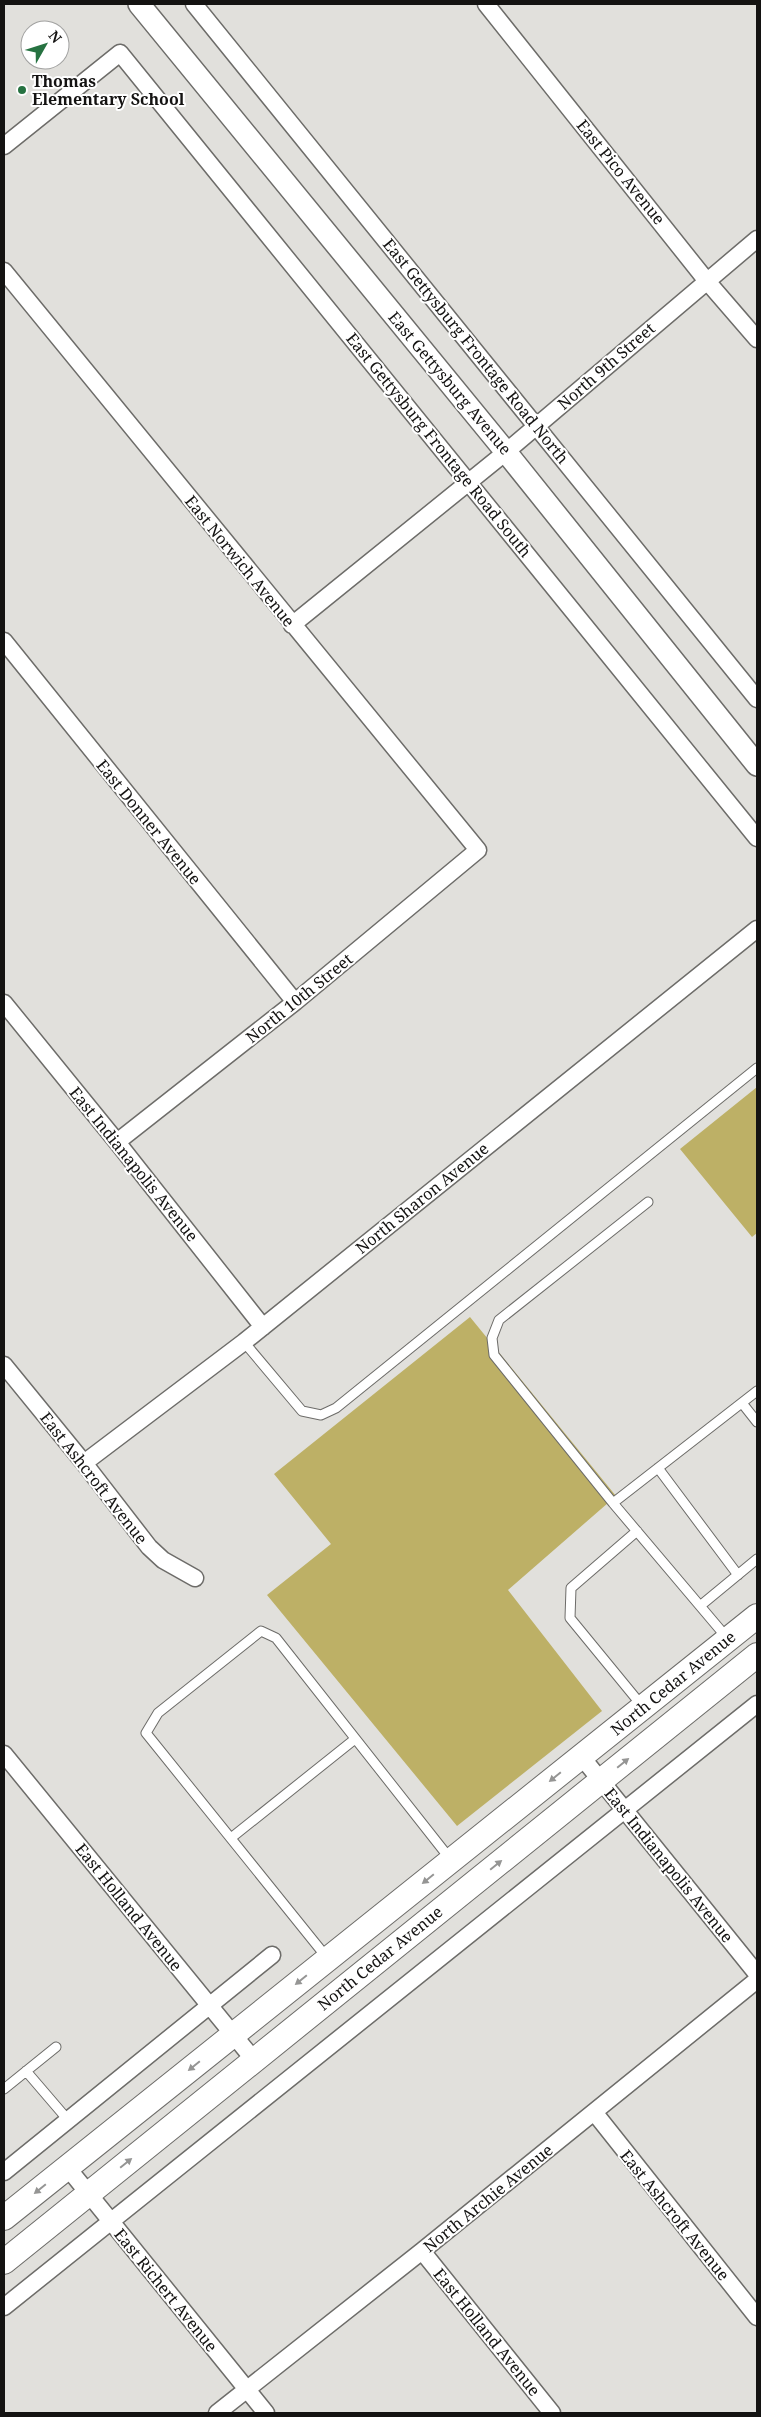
<svg xmlns="http://www.w3.org/2000/svg" width="761" height="2417" font-family="'Noto Serif',serif">
	<style>
		.green { fill: #bdb066 }
		.lines { fill: none; stroke-linecap: round; stroke-linejoin: round }
		.service-casing { stroke: #6d6c69; stroke-width: 11 }
		.minor-casing { stroke: #6d6c69; stroke-width: 19 }
		.tertiary-casing { stroke: #6d6c69; stroke-width: 24 }
		.secondary-casing { stroke: #6d6c69; stroke-width: 26 }
		.service { stroke: #fff; stroke-width: 9 }
		.minor { stroke: #fff; stroke-width: 16 }
		.tertiary { stroke: #fff; stroke-width: 21 }
		.secondary { stroke: #fff; stroke-width: 24 }
		.oneway { fill: #959594 }
		.poi-dot { fill: #267241; stroke: #fff; stroke-width: 2 }
		.labels { text-anchor: middle; stroke-width: 4; stroke-linejoin: round; paint-order: stroke }
		.poi-label { font-size: 16px; font-weight: bold; fill: #141312; stroke: #fff; text-anchor: start }
		.street-label { font-size: 16px; fill: #141312; stroke: #fff }
	</style>
	<rect width="100%" height="100%" fill="#e1e0dc"/>
	<path class="green" d="M 757,1087 L 757,1233 L 752,1237 L 680,1149 Z
		M 470,1317 L 616,1496 L 508,1590 L 602,1711 L 457,1826 L 267,1595 L 331,1544 L 274,1474 Z"/>
	<g class="lines">
		<g class="service-casing">
			<path id="service" d="M 648,1202 L 499,1320 L 492,1338 L 494,1355 L 613,1503 L 728,1639
				M 244,1342 L 302,1411 L 321,1415 L 336,1408 L 757,1068
				M 742,1403 L 757,1422
				M 658,1468 L 738,1575
				M 613,1503 L 757,1391
				M 637,1531 L 571,1588 L 570,1618 L 643,1707
				M 700,1606 L 757,1559
				M 231,1838 L 355,1739
				M 328,1959 L 146,1733 L 158,1713 L 261,1631 L 276,1638 L 451,1860
				M 26,2071 L 68,2120
				M 4,2089 L 56,2047"/>
		</g>
		<g class="minor-casing">
			<path id="minor" d="M 194,4 L 757,699
				M 486,4 L 706,280 L 757,339
				M 4,146 L 120,53 L 757,838
				M 4,271 L 478,850 L 295,1002 L 117,1142
				M 292,625 L 506,452 L 757,239
				M 4,641 L 295,1002
				M 4,1003 L 117,1142 L 263,1327
				M 4,1365 L 84,1463 L 149,1547 L 163,1560 L 195,1578
				M 84,1463 L 244,1342 L 757,929
				M 4,1754 L 254,2060
				M 581,1756 L 757,1974
				M 594,2112 L 757,2317
				M 67,2167 L 266,2413
				M 4,2172 L 272,1955
				M 422,2251 L 552,2413
				M 4,2307 L 757,1704
				M 217,2413 L 422,2251 L 757,1980"/>
		</g>
		<g class="tertiary-casing">
			<path id="tertiary" d="M 139,4 L 506,452 L 757,765"/>
		</g>
		<g class="secondary-casing">
			<path id="secondary" d="M 4,2218 L 757,1616
				M 4,2262 L 757,1655"/>
		</g>
		<use href="#service" class="service"/>
		<use href="#minor" class="minor"/>
		<use href="#tertiary" class="tertiary"/>
		<use href="#secondary" class="secondary"/>
	</g>
	<defs><path id="oneway-solid" d="M-6-.8H1V-3.2L6.5 0L1 3.2V.8H-6Z" transform="scale(1.25)"/></defs>
	<g class="oneway">
		<use href="#oneway-solid" transform="translate(623 1763) rotate(-39)"/>
		<use href="#oneway-solid" transform="translate(555 1777) rotate(141)"/>
		<use href="#oneway-solid" transform="translate(496 1865) rotate(-39)"/>
		<use href="#oneway-solid" transform="translate(428 1879) rotate(141)"/>
		<use href="#oneway-solid" transform="translate(301 1980) rotate(141)"/>
		<use href="#oneway-solid" transform="translate(194 2066) rotate(141)"/>
		<use href="#oneway-solid" transform="translate(126 2163) rotate(-39)"/>
		<use href="#oneway-solid" transform="translate(40 2189) rotate(141)"/>
	</g>
	<circle class="poi-dot" cx="22" cy="90" r="5"/>
	<g class="labels">
		<g class="poi-label">
			<text x="32" y="87">Thomas<tspan x="32" dy="18">Elementary School</tspan></text>
		</g>
		<g class="street-label">
			<text transform="translate(621 172) rotate(51)" y="6">East Pico Avenue</text>
			<text transform="translate(476 351) rotate(51)" y="6">East Gettysburg Frontage Road North</text>
			<text transform="translate(606 366) rotate(-41)" y="6">North 9th Street</text>
			<text transform="translate(450 383) rotate(50)" y="6">East Gettysburg Avenue</text>
			<text transform="translate(439 445) rotate(51)" y="6">East Gettysburg Frontage Road South</text>
			<text transform="translate(240 561) rotate(51)" y="6">East Norwich Avenue</text>
			<text transform="translate(149 822) rotate(51)" y="6">East Donner Avenue</text>
			<text transform="translate(299 998) rotate(-39)" y="6">North 10th Street</text>
			<text transform="translate(134 1164) rotate(51)" y="6">East Indianapolis Avenue</text>
			<text transform="translate(422 1198) rotate(-39)" y="6">North Sharon Avenue</text>
			<text transform="translate(94 1478) rotate(52)" y="6">East Ashcroft Avenue</text>
			<text transform="translate(673 1683) rotate(-39)" y="6">North Cedar Avenue</text>
			<text transform="translate(669 1865) rotate(51)" y="6">East Indianapolis Avenue</text>
			<text transform="translate(129 1907) rotate(51)" y="6">East Holland Avenue</text>
			<text transform="translate(380 1958) rotate(-39)" y="6">North Cedar Avenue</text>
			<text transform="translate(488 2198) rotate(-39)" y="6">North Archie Avenue</text>
			<text transform="translate(675 2215) rotate(51)" y="6">East Ashcroft Avenue</text>
			<text transform="translate(166 2290) rotate(51)" y="6">East Richert Avenue</text>
			<text transform="translate(487 2332) rotate(51)" y="6">East Holland Avenue</text>
		</g>
	</g>
	<rect width="761" height="2417" fill="none" stroke="#141312" stroke-width="10"/>
	<g transform="translate(45 45) rotate(51)"><circle r="24" fill="#ffffff" stroke="#a1a1a0"/>
	<path d="M0-4L9 19L0 12L-9 19Z" fill="#267241"/>
	<text y="-8" font-size="14" font-weight="bold" text-anchor="middle" fill="#141312">N</text>
	</g>
</svg>
